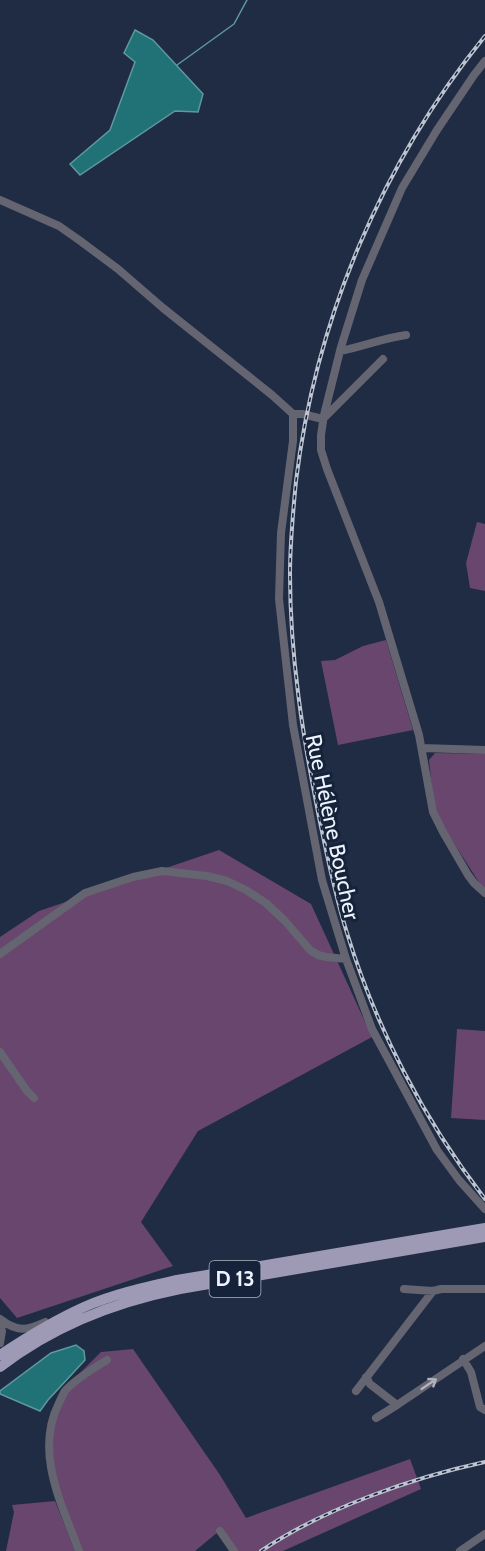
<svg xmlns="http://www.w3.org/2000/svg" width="485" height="1551" font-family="Cabin,sans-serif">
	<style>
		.green { fill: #69466d }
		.water { fill: #207276; stroke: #5e999e; stroke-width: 1.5 }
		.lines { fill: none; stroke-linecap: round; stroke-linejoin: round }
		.stream { stroke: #5e999e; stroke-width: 1.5 }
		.minor { stroke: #656471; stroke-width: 8 }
		.major { stroke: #9e9ab6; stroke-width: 10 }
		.rail-casing { stroke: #bdc4d1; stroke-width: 4 }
		.rail { stroke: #152239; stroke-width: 1.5; stroke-dasharray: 4.5; stroke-linecap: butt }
		.oneway { stroke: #b0b3be }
		.labels { text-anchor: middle; stroke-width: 6; stroke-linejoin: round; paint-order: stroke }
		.shield { fill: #152239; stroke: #adb5c2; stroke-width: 1.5 }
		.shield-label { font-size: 21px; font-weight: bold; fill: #eef4fd }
		.street-label { font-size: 22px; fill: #eef4fd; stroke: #152239 }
	</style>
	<rect width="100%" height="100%" fill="#1f2c44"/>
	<path class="green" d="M 477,522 L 485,524 L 485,591 L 470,588 L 466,563 Z
		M 386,640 L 413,730 L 338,745 L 321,661 L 335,660 L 363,646 Z
		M 435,753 L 485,754 L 485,888 L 480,884 L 438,818 L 433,799 L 429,760 Z
		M 219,850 L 311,904 L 372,1037 L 198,1131 L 141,1222 L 173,1266 L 17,1318 L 0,1298 L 0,937 L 39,911 Z
		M 457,1029 L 485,1031 L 485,1120 L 451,1118 Z
		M 133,1349 L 220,1475 L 246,1518 L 410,1459 L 421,1489 L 283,1551 L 230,1551 L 218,1532 L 195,1551 L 82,1551 L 61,1496 L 55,1473 L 48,1433 L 50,1415 L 59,1394 L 101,1352 Z
		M 55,1501 L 75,1551 L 6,1551 L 14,1512 L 12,1505 Z"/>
	<path class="water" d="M 135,30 L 153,40 L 203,94 L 198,112 L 175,111 L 80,175 L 70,164 L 110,130 L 135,62 L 124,53 Z
		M 76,1345 L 84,1351 L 85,1360 L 48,1400 L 40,1411 L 0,1394 L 0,1391 L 51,1353 Z"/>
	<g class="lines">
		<path class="stream" d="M 177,65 L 234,24 L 247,0"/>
		<path class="minor" d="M 485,61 L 474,75 L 437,130 L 402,188 L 362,280 L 341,347 L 324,415 L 321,435 L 321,450 L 327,469 L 379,602 L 419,735 L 433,812 L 443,832 L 468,875 L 474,883 L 485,893
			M 0,200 L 59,226 L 79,240 L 118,269 L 163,308 L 272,395 L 293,414 L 302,414 L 323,419 L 383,359
			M 340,351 C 362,347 383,338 406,335
			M 293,414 L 293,441 L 281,533 L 279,599 L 293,725 L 322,880 L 346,959 L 372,1029 L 437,1150 L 459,1180 L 485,1209
			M 422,748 L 485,750
			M 0,954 L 85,893 L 133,877 L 162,871 L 207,876 L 227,881 L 246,890 L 266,903 L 285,921 L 310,950 L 318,955 L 326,957 L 346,959
			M 0,1052 L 27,1091 L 34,1098
			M 404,1289 L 433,1291 L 441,1289 L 485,1289
			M 0,1319 C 17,1332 26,1331 45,1322
			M 0,1325 L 2,1331 L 0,1343
			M 463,1359 L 471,1372 L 480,1407 L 485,1410
			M 366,1377 L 370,1384 L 397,1405 L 485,1346
			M 356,1391 L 433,1291
			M 376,1418 L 397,1405
			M 220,1531 L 234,1551
			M 79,1551 C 62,1505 34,1452 59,1403 C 61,1399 63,1394 65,1391 C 75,1379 94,1368 107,1360
			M 460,1551 L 485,1534"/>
		<path class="major" d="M 0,1355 C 27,1337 55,1320 84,1307 C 114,1294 146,1287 177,1280 L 485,1228
			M 0,1367 C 53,1326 115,1302 180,1289 L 485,1237"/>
		<g class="rail-casing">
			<path id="rail" d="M 485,36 C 382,163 316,318 296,481 C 293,512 290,543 290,574 C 290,656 303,738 319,817 C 327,856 335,895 347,933 C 376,1028 424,1120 485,1199
				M 261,1551 C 323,1509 411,1478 485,1462"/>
		</g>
		<use href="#rail" class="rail"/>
	</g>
	<defs><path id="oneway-shaft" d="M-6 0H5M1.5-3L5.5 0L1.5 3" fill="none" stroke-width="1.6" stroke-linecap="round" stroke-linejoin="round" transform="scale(1.5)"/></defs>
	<use class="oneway" href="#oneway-shaft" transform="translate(429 1384) rotate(-34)"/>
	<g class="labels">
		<rect class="shield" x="209.5" y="1261" width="51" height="36" rx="4.5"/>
		<g class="shield-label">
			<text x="235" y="1286">D 13</text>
		</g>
		<g class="street-label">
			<text transform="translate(333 827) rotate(78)" y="8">Rue Hélène Boucher</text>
		</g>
	</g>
</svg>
